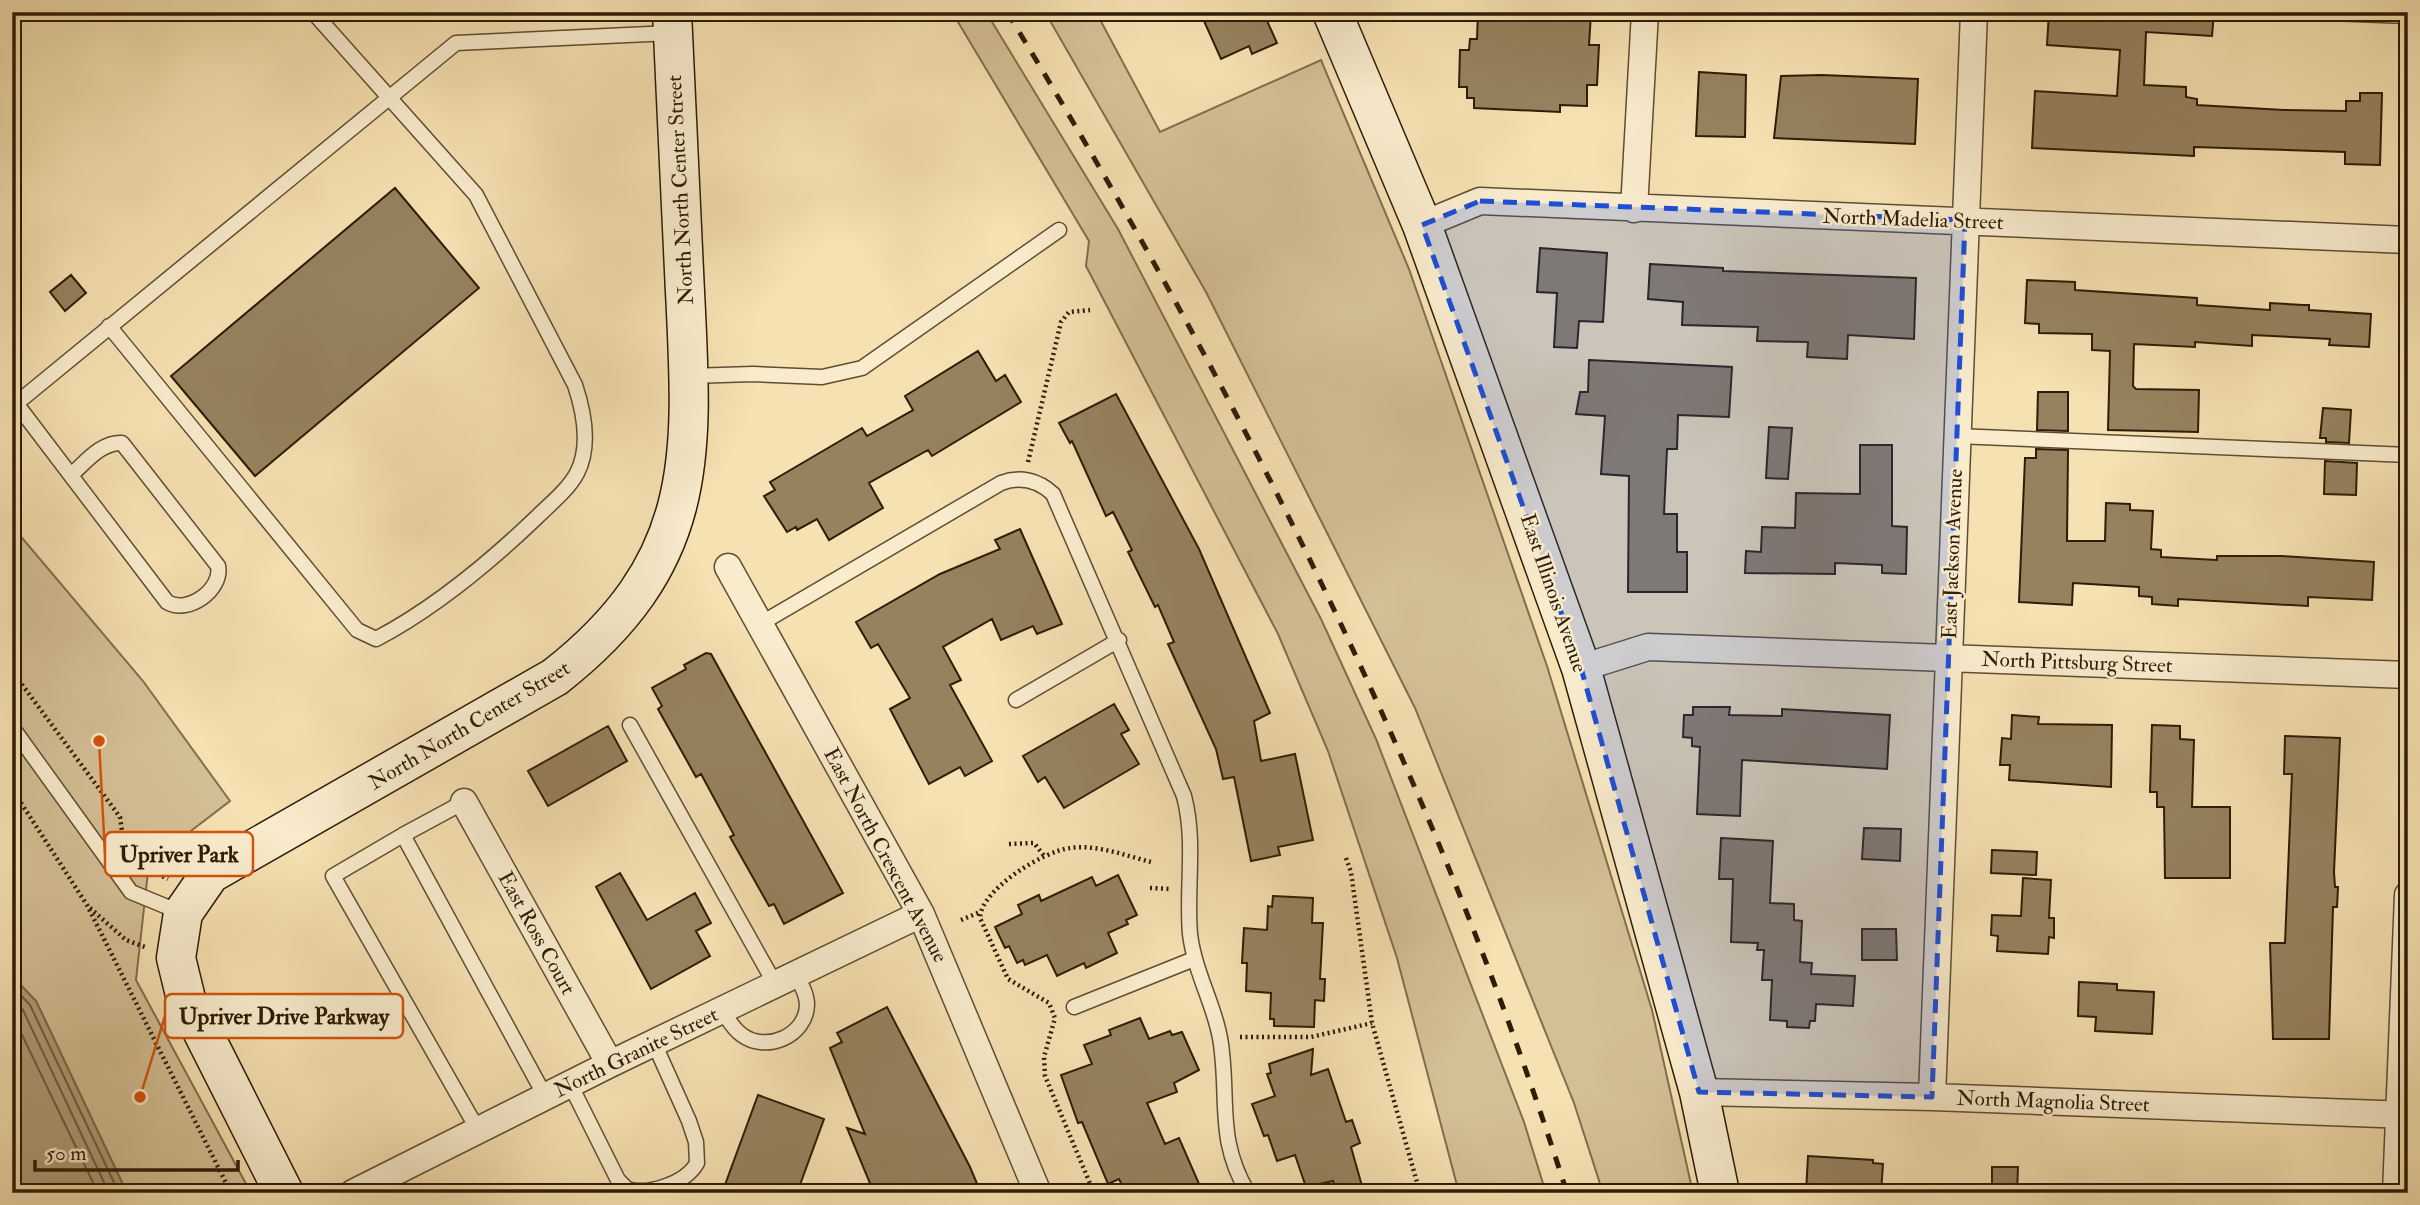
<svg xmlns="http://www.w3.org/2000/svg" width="2420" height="1205" font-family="'IM FELL Double Pica',serif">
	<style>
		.green { fill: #d4c095; stroke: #806e4e; stroke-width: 2 }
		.water { fill: #b29e78; stroke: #7d6a4a; stroke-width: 2 }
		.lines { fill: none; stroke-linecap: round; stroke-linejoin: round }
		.shore { stroke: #705d3f; stroke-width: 2 }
		.building { fill: #96825f; stroke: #2d1c06; stroke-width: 2 }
		.lane-casing { stroke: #5f4d31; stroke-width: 17 }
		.street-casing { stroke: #5f4d31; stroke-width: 29 }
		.secondary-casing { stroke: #2d1c06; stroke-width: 41 }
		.path { stroke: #2d1c06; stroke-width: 4.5; stroke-dasharray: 2 3.5; stroke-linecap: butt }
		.lane { stroke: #f9eccd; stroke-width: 14 }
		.street { stroke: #f9eccd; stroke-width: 26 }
		.secondary { stroke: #f9eccd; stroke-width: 38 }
		.rail { stroke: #2d1c06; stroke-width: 5; stroke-dasharray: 12 12; stroke-linecap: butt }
		.marked { fill: #1d4ed8; fill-opacity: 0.2; stroke: #1d4ed8; stroke-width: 5; stroke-dasharray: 14 9; stroke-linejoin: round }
		.labels { text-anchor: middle; stroke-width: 5; stroke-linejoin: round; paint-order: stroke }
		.street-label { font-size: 21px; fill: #2d1c06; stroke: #f9eccd }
		.leader { fill: none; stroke: #d5530b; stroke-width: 2.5 }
		.callout-dot { fill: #d5530b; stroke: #f9eccd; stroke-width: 2.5 }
		.callout { fill: #f9eccd; stroke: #d5530b; stroke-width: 2.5 }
		.callout-label { font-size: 23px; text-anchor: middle; font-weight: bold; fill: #2d1c06 }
	</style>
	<rect width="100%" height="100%" fill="#f6e1b2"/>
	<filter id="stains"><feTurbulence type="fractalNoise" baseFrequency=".00286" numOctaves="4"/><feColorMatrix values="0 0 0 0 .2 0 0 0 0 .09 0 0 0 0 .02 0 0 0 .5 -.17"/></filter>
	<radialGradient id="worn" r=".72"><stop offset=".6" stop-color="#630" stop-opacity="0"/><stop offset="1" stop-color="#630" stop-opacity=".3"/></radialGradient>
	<path class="green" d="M 952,12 L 986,12 L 1118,229 L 1321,619 L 1376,739 L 1524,1122 L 1546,1193 L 1459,1193 L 1397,958 L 1328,751 L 1278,634 L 1086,266 L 1089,241 Z
		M 1045,12 L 1096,12 L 1160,132 L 1321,60 L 1409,269 L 1547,666 L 1652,1010 L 1693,1193 L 1603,1193 L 1574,1103 L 1415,708 L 1206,292 Z
		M 12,526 L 143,681 L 230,801 L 149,863 L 136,980 L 251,1193 L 127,1193 L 36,1001 L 12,976 Z"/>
	<path class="water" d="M 12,976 L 36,1001 L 127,1193 L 12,1193 Z"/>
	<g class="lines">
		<path class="shore" d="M 12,986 L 30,1005 L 119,1193
			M 12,999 L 23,1010 L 109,1193
			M 12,1014 L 98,1193"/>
	</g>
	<path class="building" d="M 1200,12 L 1263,12 L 1277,43 L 1252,54 L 1249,46 L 1221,59 Z
		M 1478,12 L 1591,14 L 1589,45 L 1599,45 L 1597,85 L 1587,85 L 1587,106 L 1560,105 L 1560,112 L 1474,108 L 1474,98 L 1467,98 L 1467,87 L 1459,87 L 1460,50 L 1469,50 L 1470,39 L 1477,39 Z
		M 2049,12 L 2101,16 L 2101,12 L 2214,12 L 2212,36 L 2146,32 L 2144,85 L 2186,87 L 2186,97 L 2197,99 L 2197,105 L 2284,110 L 2346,111 L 2346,101 L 2360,101 L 2360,93 L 2382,93 L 2380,165 L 2345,164 L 2345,152 L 2194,147 L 2194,156 L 2032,148 L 2035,91 L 2117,96 L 2120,50 L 2047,45 Z
		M 1699,72 L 1746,75 L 1745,137 L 1696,136 Z
		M 1822,75 L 1918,79 L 1915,144 L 1774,138 L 1781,76 Z
		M 395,188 L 479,288 L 255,476 L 171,376 Z
		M 1540,248 L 1607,253 L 1603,322 L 1579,321 L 1577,348 L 1554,347 L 1557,293 L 1537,292 Z
		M 1650,264 L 1723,268 L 1723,271 L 1916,278 L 1914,339 L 1848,335 L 1847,359 L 1807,357 L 1808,342 L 1757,341 L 1758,327 L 1682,325 L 1683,302 L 1648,299 Z
		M 71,275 L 86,293 L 65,311 L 50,292 Z
		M 2027,280 L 2075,282 L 2075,290 L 2197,298 L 2197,305 L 2270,310 L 2270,303 L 2303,305 L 2309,305 L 2309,310 L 2371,314 L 2369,347 L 2329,345 L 2330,339 L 2252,335 L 2252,346 L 2195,342 L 2195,347 L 2134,344 L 2133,386 L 2136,389 L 2199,390 L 2198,432 L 2108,430 L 2110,351 L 2092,350 L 2092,334 L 2039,333 L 2039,324 L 2025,323 Z
		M 978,351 L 996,381 L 1005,375 L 1021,402 L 932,456 L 928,450 L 869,483 L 883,508 L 829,540 L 817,519 L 797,530 L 796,527 L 787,532 L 764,496 L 775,490 L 770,482 L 862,428 L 867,436 L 913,410 L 905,396 Z
		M 1589,360 L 1732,367 L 1729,417 L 1678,415 L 1677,449 L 1667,449 L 1664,514 L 1677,514 L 1677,552 L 1687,552 L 1687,592 L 1628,592 L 1629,476 L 1601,474 L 1605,416 L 1576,414 L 1580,392 L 1588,392 Z
		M 2038,392 L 2068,392 L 2068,431 L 2037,430 Z
		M 1116,394 L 1199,549 L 1270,713 L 1254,721 L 1261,761 L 1295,754 L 1313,840 L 1278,847 L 1280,855 L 1251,861 L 1234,777 L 1223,779 L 1216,749 L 1168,644 L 1174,642 L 1158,605 L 1155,607 L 1128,552 L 1132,550 L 1113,512 L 1106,516 L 1072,441 L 1070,443 L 1059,423 Z
		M 2323,408 L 2351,410 L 2349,443 L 2326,442 L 2326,438 L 2320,438 Z
		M 1769,427 L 1792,428 L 1788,479 L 1766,478 Z
		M 1860,445 L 1892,445 L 1892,526 L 1907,527 L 1906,574 L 1882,573 L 1882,565 L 1835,563 L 1835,574 L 1745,573 L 1746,551 L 1761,552 L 1762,527 L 1795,528 L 1796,493 L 1860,494 Z
		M 2036,449 L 2068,450 L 2067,541 L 2105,541 L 2106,503 L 2130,504 L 2130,510 L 2153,511 L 2151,549 L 2161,550 L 2161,557 L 2217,560 L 2217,556 L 2282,556 L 2374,562 L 2372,600 L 2308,597 L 2308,606 L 2178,599 L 2178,606 L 2152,604 L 2152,597 L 2139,596 L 2139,587 L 2073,583 L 2072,605 L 2019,602 L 2025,458 L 2036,458 Z
		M 2325,461 L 2357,463 L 2356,495 L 2324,494 Z
		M 1020,529 L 1062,624 L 1037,634 L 1033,626 L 1001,640 L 992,619 L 943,647 L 961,680 L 950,685 L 992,761 L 965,776 L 960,767 L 929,784 L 890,709 L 910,698 L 878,644 L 871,648 L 856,622 L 940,574 L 1000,549 L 995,540 Z
		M 706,653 L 711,654 L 843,893 L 784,924 L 774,904 L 769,906 L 730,837 L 734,835 L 701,774 L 696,777 L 658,709 L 662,706 L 652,688 L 686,669 L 684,665 Z
		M 1114,704 L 1129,730 L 1121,734 L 1139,764 L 1064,808 L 1045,777 L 1038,782 L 1023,756 Z
		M 1693,707 L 1730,707 L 1729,715 L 1782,716 L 1782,709 L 1890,715 L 1887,769 L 1742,760 L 1740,816 L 1697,814 L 1700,747 L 1692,746 L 1692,738 L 1683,737 L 1684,715 L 1693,715 Z
		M 2012,715 L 2039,717 L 2038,724 L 2112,725 L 2111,787 L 2009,780 L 2010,765 L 2000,765 L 2002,738 L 2011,739 Z
		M 2152,725 L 2180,726 L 2180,739 L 2194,740 L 2192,807 L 2230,807 L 2230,878 L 2165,878 L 2164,807 L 2157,807 L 2157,792 L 2150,792 Z
		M 608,726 L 627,761 L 548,806 L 528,771 Z
		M 2285,736 L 2340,738 L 2334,872 L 2335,887 L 2338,887 L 2337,907 L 2333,907 L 2329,1039 L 2273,1039 L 2270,943 L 2285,943 L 2292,774 L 2284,774 Z
		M 1864,828 L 1901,829 L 1900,861 L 1862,859 Z
		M 1721,838 L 1773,841 L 1770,903 L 1794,904 L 1794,920 L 1802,921 L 1800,962 L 1812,963 L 1811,974 L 1855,976 L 1853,1006 L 1816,1004 L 1815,1021 L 1810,1021 L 1809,1028 L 1787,1027 L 1787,1021 L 1770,1020 L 1772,980 L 1762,980 L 1764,950 L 1757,950 L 1758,943 L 1731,942 L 1733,879 L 1719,879 Z
		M 1992,850 L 2037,852 L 2036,875 L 1991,873 Z
		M 620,873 L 647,920 L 695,893 L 711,923 L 696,931 L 710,956 L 651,989 L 596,887 Z
		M 1118,875 L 1137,915 L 1126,920 L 1128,924 L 1108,933 L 1117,953 L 1086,968 L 1084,963 L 1057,976 L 1047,955 L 1025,965 L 1023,960 L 1017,963 L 1009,946 L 1005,948 L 995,927 L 1022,914 L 1018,905 L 1039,895 L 1041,901 L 1092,877 L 1096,886 Z
		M 2023,878 L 2051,880 L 2049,918 L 2054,918 L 2054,938 L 2049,937 L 2048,954 L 1997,951 L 1998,936 L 1991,935 L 1992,915 L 2021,916 Z
		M 1273,896 L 1313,898 L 1312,923 L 1323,923 L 1320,979 L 1325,979 L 1324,1001 L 1315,1000 L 1314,1027 L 1274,1026 L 1274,1019 L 1270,1019 L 1271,993 L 1246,991 L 1247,963 L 1242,963 L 1244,928 L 1267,930 L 1268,906 L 1272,907 Z
		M 1862,929 L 1896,929 L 1897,960 L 1862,960 Z
		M 2079,982 L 2117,984 L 2117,990 L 2154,992 L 2152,1034 L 2095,1031 L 2096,1017 L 2078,1016 Z
		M 887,1007 L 970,1167 L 981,1193 L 874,1193 L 847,1128 L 865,1134 L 830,1048 L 842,1042 L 837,1033 Z
		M 1140,1018 L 1149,1039 L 1170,1031 L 1172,1035 L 1182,1032 L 1199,1070 L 1174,1083 L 1177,1092 L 1147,1103 L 1165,1144 L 1179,1138 L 1203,1193 L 1126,1193 L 1119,1179 L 1108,1184 L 1082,1122 L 1078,1123 L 1061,1075 L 1092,1064 L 1084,1045 L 1111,1035 L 1109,1030 Z
		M 1313,1049 L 1311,1075 L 1328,1069 L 1346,1122 L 1352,1120 L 1360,1143 L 1351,1147 L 1364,1193 L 1337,1193 L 1333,1181 L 1306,1187 L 1295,1155 L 1277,1161 L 1268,1135 L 1264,1136 L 1252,1104 L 1275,1096 L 1267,1074 L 1271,1073 L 1269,1064 Z
		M 758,1095 L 824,1119 L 797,1193 L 722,1193 Z
		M 1808,1156 L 1873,1160 L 1873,1163 L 1883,1164 L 1881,1193 L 1806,1193 Z
		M 1992,1167 L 2018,1167 L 2017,1193 L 1992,1193 Z"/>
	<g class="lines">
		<g class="lane-casing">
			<path id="lane" d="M 2303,12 L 2408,16
				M 109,326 L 357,630 L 376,639 C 435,608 489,563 537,517 C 550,504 568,490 577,473 C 591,446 584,412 575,385 L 476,195 L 313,12
				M 690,376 L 753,374 L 822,377 L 862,368 L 1059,230
				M 12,398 L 167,602 C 188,615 223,589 218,566 L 122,443 C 101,442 86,462 71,475
				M 12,407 L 456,43 L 671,33
				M 1957,436 L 2408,455
				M 760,624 L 1001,483 C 1020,476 1038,480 1053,494 L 1184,796 C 1196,842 1186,887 1190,934 C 1195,976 1219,1012 1222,1053 C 1228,1106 1218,1142 1248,1193
				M 1016,700 L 1119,640
				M 630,725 L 775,984
				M 12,727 L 131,892 L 182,913
				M 403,835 L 464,802
				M 1074,1007 L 1194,959
				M 722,1010 C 728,1019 733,1029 742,1035 C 766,1053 806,1036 807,1005 C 807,994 801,984 796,975
				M 570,1084 L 618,1180 L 627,1189 C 648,1196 686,1183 697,1163 L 696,1142 L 689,1121 L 654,1043
				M 478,1130 L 333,876 L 403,835 L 545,1096"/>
		</g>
		<g class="street-casing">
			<path id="street" d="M 1634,209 L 1645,12
				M 1422,225 L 1480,201 L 2408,240
				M 728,567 L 921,914 L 1038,1193
				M 1581,668 L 1648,647 L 2408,675
				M 464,802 L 610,1064
				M 1699,1092 L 1932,1097 L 2408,1115
				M 1932,1097 L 1974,12
				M 353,1193 L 610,1064 L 921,914
				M 2396,1193 L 2408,895"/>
		</g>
		<g class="secondary-casing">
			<path id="secondary" d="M 1332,12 L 1422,225 L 1581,668 L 1699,1092 L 1720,1193
				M 284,1193 L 186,999 L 176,958 L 183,913 L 210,874 L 555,677 C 708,557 692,446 684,271 C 680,185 676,99 672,12"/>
		</g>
		<path class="path" d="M 1028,462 L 1061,322 L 1069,312 L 1090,310
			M 12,671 L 120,817 L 124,845
			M 12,789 L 87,905 L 231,1193
			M 1009,844 L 1034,843 L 1045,857
			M 1346,858 L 1351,872 L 1372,1023 L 1420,1193
			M 147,875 L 156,873 L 168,879
			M 1150,888 L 1171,889
			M 90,908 L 126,940 L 145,947
			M 961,920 L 980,912
			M 1240,1037 L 1311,1037 L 1372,1023
			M 1094,1193 L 1045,1076 L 1044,1057 L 1055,1018 L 1049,1003 L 1008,979 L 980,918 C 981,889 1044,851 1070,848 C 1096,844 1127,856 1151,862"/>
		<use href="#lane" class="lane"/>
		<use href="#street" class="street"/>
		<use href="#secondary" class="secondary"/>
		<path class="rail" d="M 1007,12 C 1234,384 1435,777 1567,1193"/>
	</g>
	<path class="marked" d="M 1480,201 L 1965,220 L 1932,1097 L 1699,1092 L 1581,668 L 1422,225 Z"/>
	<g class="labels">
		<g class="street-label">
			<text transform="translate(680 190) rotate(-93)" y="7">North North Center Street</text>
			<text transform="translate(1913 219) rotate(2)" y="7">North Madelia Street</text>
			<text transform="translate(1952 554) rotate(-88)" y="7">East Jackson Avenue</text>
			<text transform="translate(1554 593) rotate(71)" y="7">East Illinois Avenue</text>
			<text transform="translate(2077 662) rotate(2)" y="7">North Pittsburg Street</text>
			<text transform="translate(469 725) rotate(-31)" y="7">North North Center Street</text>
			<text transform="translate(886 855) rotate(62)" y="7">East North Crescent Avenue</text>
			<text transform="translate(537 933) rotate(61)" y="7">East Ross Court</text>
			<text transform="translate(636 1052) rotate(-26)" y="7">North Granite Street</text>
			<text transform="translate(2053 1101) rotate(2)" y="7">North Magnolia Street</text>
		</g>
	</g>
	<path class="leader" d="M99 741L105 854M140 1097L165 1016"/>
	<g class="callout-dot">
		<circle cx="99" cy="741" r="7"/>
		<circle cx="140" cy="1097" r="7"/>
	</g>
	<g class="callout">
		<rect x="105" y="832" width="148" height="44" rx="7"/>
		<rect x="165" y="994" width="238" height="44" rx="7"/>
	</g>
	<g class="callout-label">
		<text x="179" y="862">Upriver Park</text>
		<text x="284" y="1024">Upriver Drive Parkway</text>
	</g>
	<rect width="2420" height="1205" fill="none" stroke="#f6e1b2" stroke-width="42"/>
	<rect x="14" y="14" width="2392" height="1177" fill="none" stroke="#2d1c06" stroke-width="3.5"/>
	<rect x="21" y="21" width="2378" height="1163" fill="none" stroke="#2d1c06" stroke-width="2"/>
	<path d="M35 1160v10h203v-10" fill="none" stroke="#2d1c06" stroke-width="3.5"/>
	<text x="46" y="1160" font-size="21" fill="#2d1c06" stroke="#f9eccd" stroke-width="5" paint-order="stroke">50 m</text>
	<rect width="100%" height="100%" filter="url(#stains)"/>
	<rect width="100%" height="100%" fill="url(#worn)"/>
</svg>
